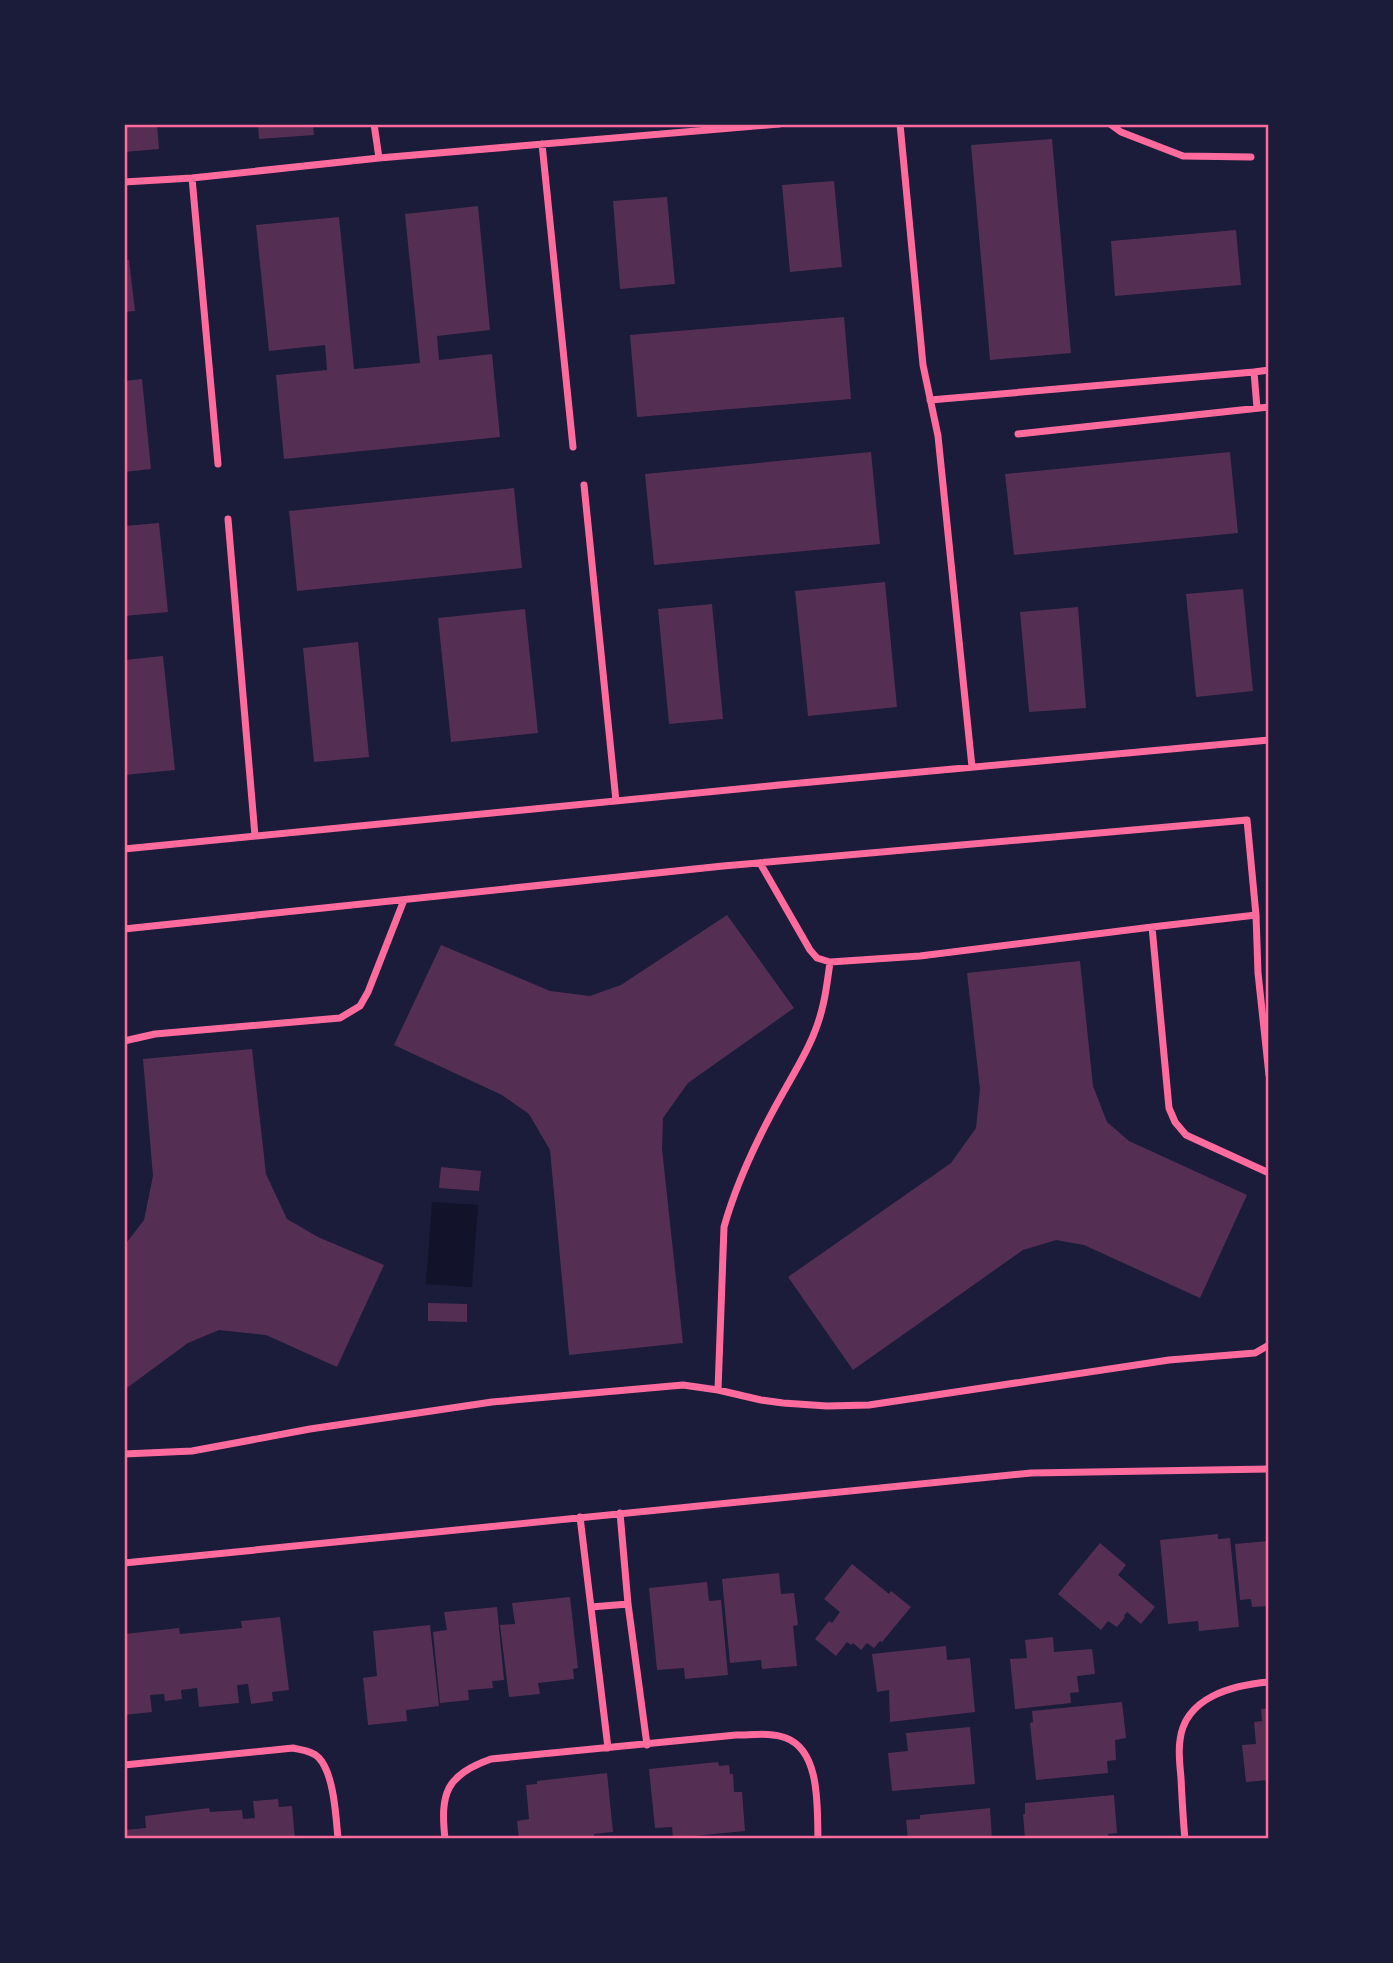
<svg xmlns="http://www.w3.org/2000/svg" width="1393" height="1963" font-family="Commissioner,sans-serif">
	<style>
		.water { fill: #12122b }
		.building { fill: #542f53 }
		.lines { fill: none; stroke-linecap: round; stroke-linejoin: round }
		.minor { stroke: #ff6b9d; stroke-width: 7 }
		.neatline { fill: none; stroke: #ff6b9d; stroke-width: 2.5 }
	</style>
	<rect width="100%" height="100%" fill="#1b1b3a"/>
	<path class="water" d="M 432,1202 L 478,1205 L 472,1287 L 426,1284 Z"/>
	<path class="building" d="M 124,124 L 157,124 L 159,149 L 124,152 Z
		M 258,124 L 313,124 L 314,135 L 259,139 Z
		M 1052,139 L 1071,353 L 990,360 L 971,145 Z
		M 834,181 L 842,267 L 790,272 L 782,185 Z
		M 667,197 L 675,284 L 620,289 L 613,201 Z
		M 478,206 L 490,330 L 437,336 L 439,360 L 492,354 L 500,437 L 284,459 L 276,375 L 327,370 L 325,345 L 269,351 L 256,225 L 339,217 L 354,369 L 420,363 L 405,214 Z
		M 1236,230 L 1241,285 L 1115,296 L 1111,241 Z
		M 124,260 L 129,260 L 135,311 L 124,312 Z
		M 844,317 L 851,399 L 637,417 L 630,335 Z
		M 142,379 L 151,469 L 124,472 L 124,381 Z
		M 871,452 L 880,544 L 654,565 L 645,474 Z
		M 1230,452 L 1238,533 L 1014,555 L 1005,474 Z
		M 514,488 L 522,568 L 297,591 L 289,511 Z
		M 159,523 L 168,612 L 124,616 L 124,526 Z
		M 885,582 L 897,707 L 808,716 L 795,591 Z
		M 1243,589 L 1253,691 L 1196,697 L 1186,594 Z
		M 712,604 L 723,719 L 669,724 L 658,609 Z
		M 1078,607 L 1086,708 L 1029,712 L 1020,612 Z
		M 525,609 L 538,733 L 451,742 L 438,618 Z
		M 358,642 L 369,757 L 314,762 L 303,648 Z
		M 163,656 L 175,770 L 124,775 L 124,660 Z
		M 727,915 L 794,1008 L 688,1083 L 663,1118 L 662,1149 L 683,1343 L 569,1355 L 550,1150 L 529,1114 L 502,1095 L 394,1045 L 441,945 L 550,991 L 590,996 L 621,985 Z
		M 1080,961 L 1093,1086 L 1107,1122 L 1129,1141 L 1247,1195 L 1200,1298 L 1084,1245 L 1056,1240 L 1023,1250 L 853,1370 L 788,1277 L 951,1163 L 976,1128 L 980,1089 L 967,973 Z
		M 252,1049 L 266,1174 L 287,1219 L 318,1237 L 384,1265 L 337,1367 L 266,1335 L 219,1330 L 188,1343 L 124,1390 L 124,1246 L 144,1220 L 153,1176 L 143,1059 Z
		M 441,1167 L 481,1171 L 479,1191 L 439,1188 Z
		M 428,1303 L 467,1304 L 467,1322 L 428,1321 Z
		M 1218,1534 L 1218,1539 L 1230,1538 L 1239,1627 L 1199,1631 L 1198,1621 L 1168,1624 L 1160,1540 Z
		M 1269,1541 L 1269,1606 L 1252,1607 L 1251,1599 L 1240,1600 L 1235,1544 Z
		M 1100,1543 L 1126,1565 L 1118,1575 L 1155,1607 L 1141,1624 L 1127,1612 L 1124,1616 L 1125,1617 L 1117,1627 L 1108,1621 L 1101,1630 L 1058,1594 Z
		M 852,1564 L 889,1594 L 891,1591 L 911,1607 L 882,1642 L 880,1641 L 874,1648 L 867,1643 L 861,1650 L 853,1643 L 851,1645 L 847,1642 L 836,1656 L 815,1639 L 829,1621 L 832,1623 L 840,1612 L 824,1599 Z
		M 779,1573 L 781,1594 L 794,1593 L 798,1625 L 793,1626 L 797,1666 L 762,1669 L 761,1660 L 730,1663 L 722,1579 Z
		M 707,1582 L 709,1601 L 721,1600 L 728,1675 L 685,1679 L 684,1668 L 657,1670 L 649,1588 Z
		M 570,1597 L 578,1668 L 573,1669 L 574,1679 L 538,1683 L 540,1694 L 509,1697 L 500,1625 L 515,1624 L 512,1603 Z
		M 497,1607 L 504,1680 L 492,1681 L 493,1688 L 468,1690 L 469,1700 L 440,1703 L 433,1632 L 447,1630 L 444,1612 Z
		M 280,1617 L 289,1690 L 272,1692 L 273,1701 L 251,1704 L 248,1684 L 237,1685 L 239,1703 L 199,1707 L 197,1688 L 181,1690 L 182,1699 L 165,1701 L 164,1694 L 150,1695 L 152,1712 L 124,1715 L 124,1634 L 179,1628 L 180,1634 L 242,1628 L 241,1621 Z
		M 430,1625 L 439,1706 L 406,1710 L 407,1721 L 368,1725 L 363,1678 L 377,1676 L 373,1631 Z
		M 1053,1637 L 1054,1652 L 1092,1649 L 1095,1674 L 1077,1676 L 1079,1692 L 1070,1693 L 1071,1703 L 1015,1709 L 1010,1659 L 1027,1658 L 1025,1640 Z
		M 946,1646 L 947,1660 L 970,1658 L 975,1712 L 890,1722 L 889,1690 L 877,1692 L 872,1654 Z
		M 1122,1702 L 1126,1738 L 1115,1740 L 1116,1760 L 1107,1761 L 1108,1773 L 1036,1780 L 1030,1723 L 1033,1722 L 1032,1711 Z
		M 1269,1708 L 1269,1780 L 1246,1782 L 1242,1745 L 1256,1744 L 1254,1722 L 1262,1721 L 1261,1709 Z
		M 970,1727 L 975,1784 L 892,1791 L 888,1753 L 908,1751 L 906,1733 Z
		M 718,1762 L 719,1766 L 729,1765 L 730,1774 L 733,1774 L 734,1792 L 742,1792 L 745,1831 L 673,1838 L 672,1827 L 655,1828 L 649,1769 Z
		M 607,1773 L 613,1832 L 594,1834 L 594,1839 L 519,1839 L 517,1821 L 529,1819 L 526,1785 L 537,1784 L 537,1781 Z
		M 1114,1795 L 1117,1833 L 1108,1834 L 1108,1839 L 1025,1839 L 1023,1814 L 1025,1814 L 1025,1803 Z
		M 278,1799 L 279,1807 L 292,1806 L 295,1839 L 124,1839 L 124,1830 L 146,1828 L 145,1816 L 209,1808 L 210,1812 L 242,1810 L 243,1819 L 255,1818 L 253,1801 Z
		M 990,1808 L 992,1839 L 908,1839 L 906,1820 L 920,1819 L 920,1815 Z"/>
	<g class="lines">
		<path class="minor" d="M 374,124 L 379,158
			M 900,124 L 923,365 L 938,436 L 972,767
			M 1110,124 L 1121,132 L 1183,156 L 1251,157
			M 542,144 L 573,447
			M 192,178 L 218,464
			M 124,182 L 192,178 L 379,158 L 779,124
			M 1254,372 L 1269,370
			M 930,400 L 1254,372 L 1257,408
			M 1018,434 L 1269,407
			M 584,485 L 616,801
			M 228,519 L 255,836
			M 124,849 L 779,785 L 1269,740
			M 760,863 L 810,950 L 817,958 L 830,962 L 920,956 L 1152,927 L 1256,915
			M 1152,927 L 1169,1108 L 1175,1122 L 1186,1135 L 1269,1173
			M 124,929 L 723,866 L 1247,820 L 1256,915 L 1258,973 L 1269,1075
			M 124,1041 L 155,1034 L 340,1018 L 360,1006 L 368,992 L 404,900
			M 718,1390 L 724,1227 C 738,1177 762,1129 788,1084 C 798,1066 808,1050 815,1031 C 824,1009 827,985 830,962
			M 124,1454 L 192,1451 L 310,1429 L 492,1402 L 683,1385 L 718,1390 L 761,1400 L 783,1403 L 827,1406 L 869,1405 L 1169,1360 L 1255,1353 L 1269,1345
			M 620,1513 L 628,1604 L 647,1745
			M 580,1517 L 608,1748
			M 124,1563 L 1031,1473 L 1269,1469
			M 591,1607 L 628,1604
			M 124,1765 L 293,1748 C 301,1750 313,1751 319,1758 C 334,1774 336,1817 338,1839
			M 445,1839 C 440,1793 446,1775 491,1759 L 736,1735 C 752,1735 771,1732 786,1738 C 821,1751 817,1809 818,1839
			M 1185,1839 C 1183,1819 1182,1798 1181,1778 C 1180,1766 1178,1752 1180,1740 C 1185,1697 1233,1685 1269,1682"/>
	</g>
	<rect width="1393" height="1963" fill="none" stroke="#1b1b3a" stroke-width="252"/>
	<rect x="126" y="126" width="1141" height="1711" class="neatline"/>
</svg>
